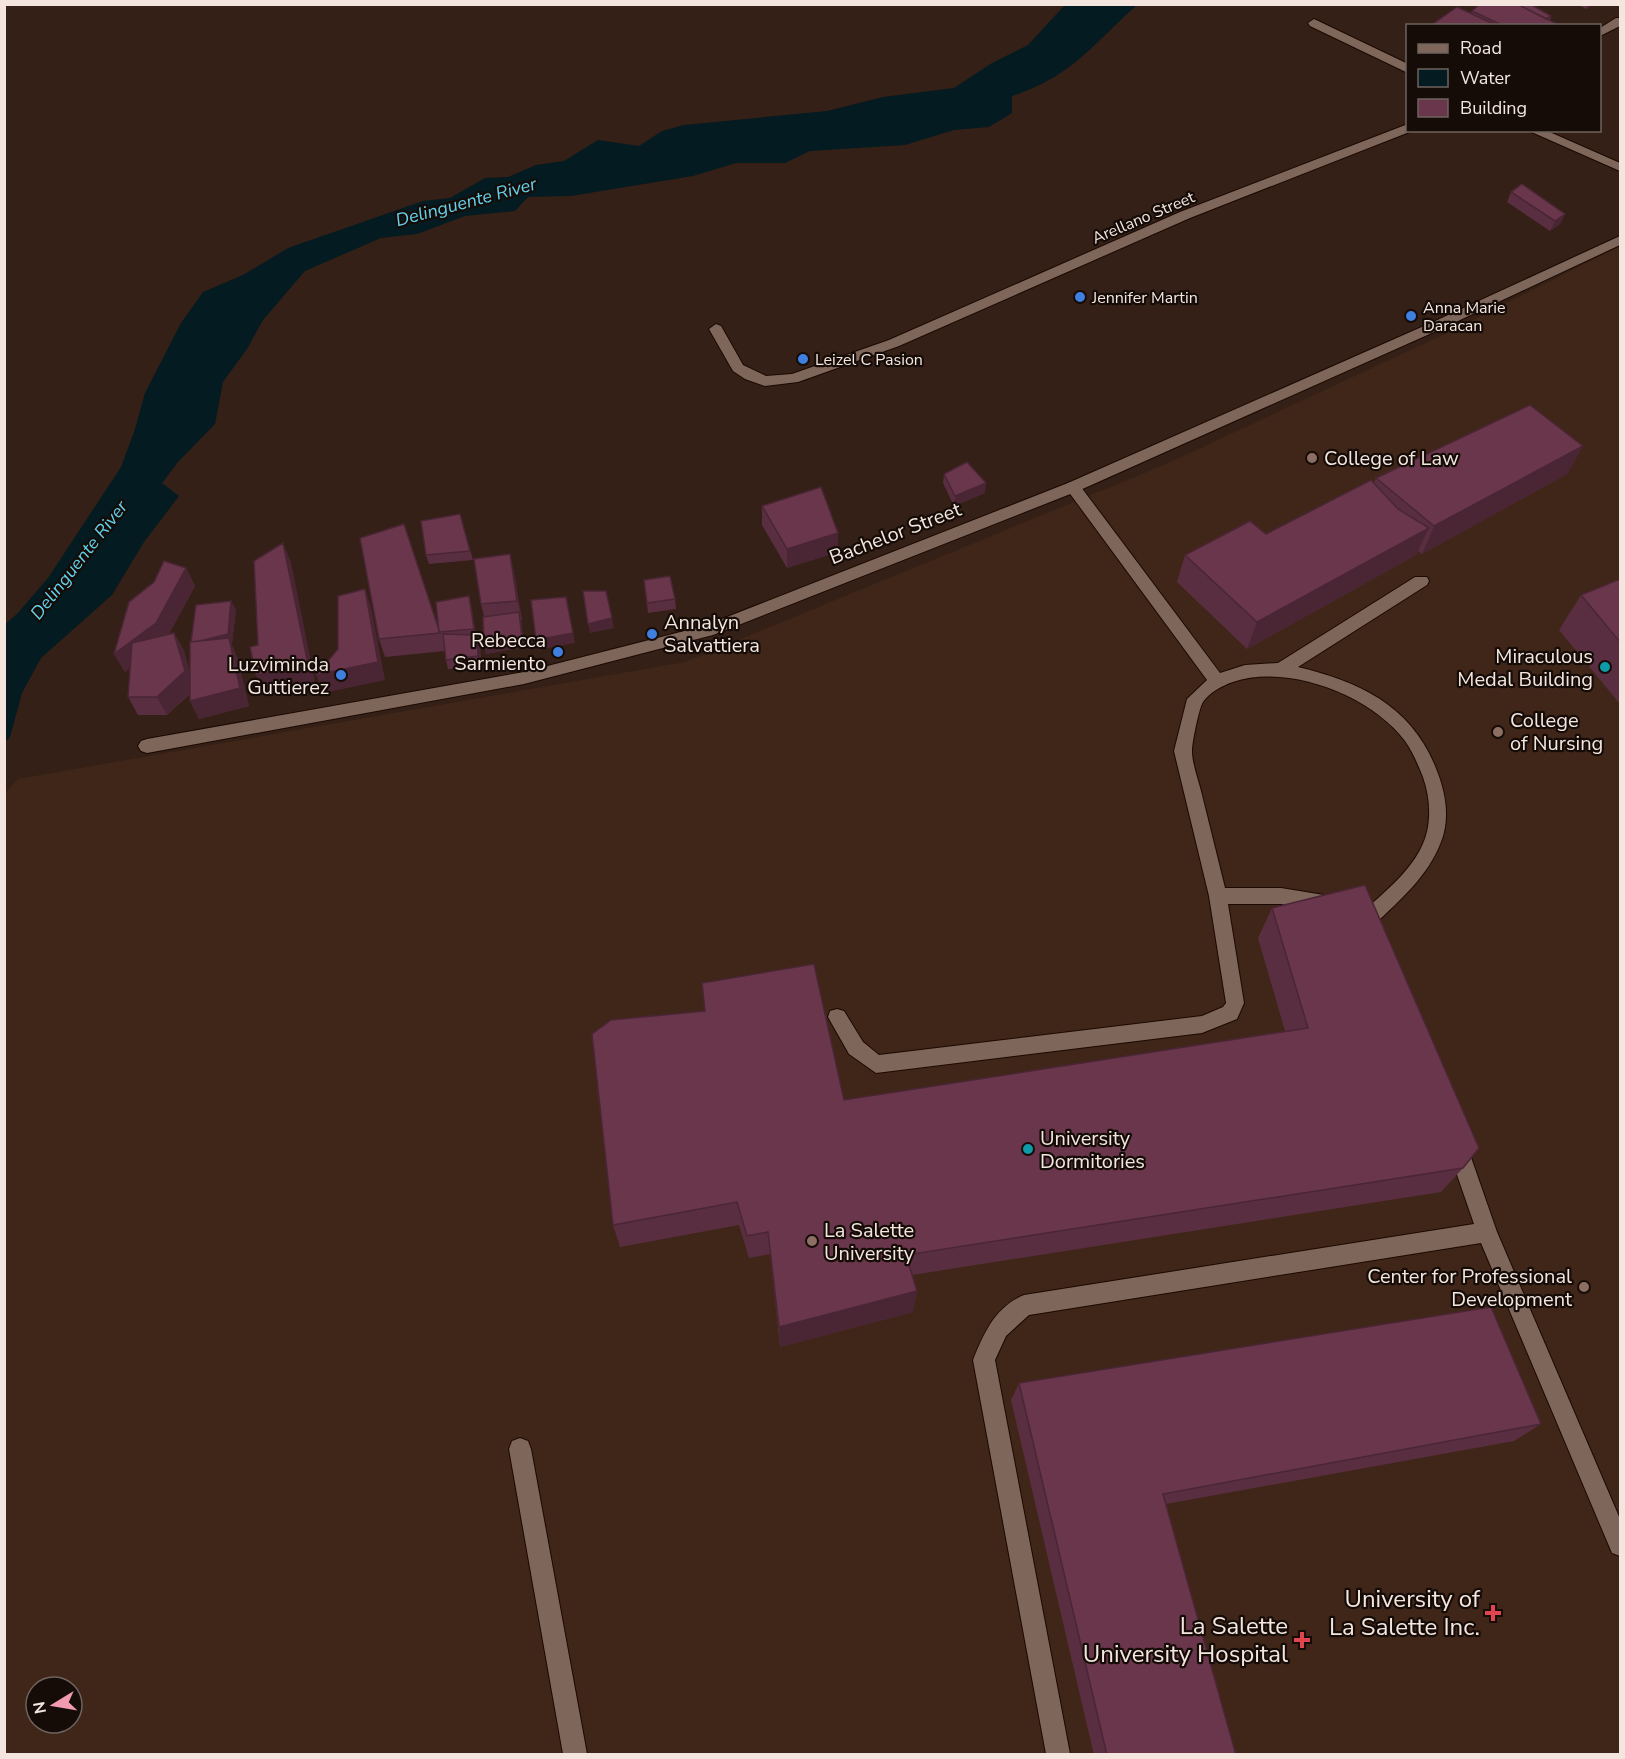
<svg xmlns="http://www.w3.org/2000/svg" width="1625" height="1759" font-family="'Nunito Sans',sans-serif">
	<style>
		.built { fill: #402618; fill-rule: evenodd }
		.water { fill: #041b21 }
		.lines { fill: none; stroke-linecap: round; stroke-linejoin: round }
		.lane-casing { stroke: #1b0902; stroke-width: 2 }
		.street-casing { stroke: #1b0902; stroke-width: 2 }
		.lane { fill: #7e665a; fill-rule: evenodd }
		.street { fill: #7e665a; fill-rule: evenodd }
		.wall { fill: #5a2e41 }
		.shaded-wall { fill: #4a2635 }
		.building { fill: #69364c; stroke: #4a2635; stroke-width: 1.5 }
		.shop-dot { fill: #3f7fe0; stroke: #150c08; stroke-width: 2 }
		.education-dot { fill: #8d6e63; stroke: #150c08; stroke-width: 2 }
		.culture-dot { fill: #0f9aa8; stroke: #150c08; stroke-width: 2 }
		.health-dot { fill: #e0444e; stroke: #150c08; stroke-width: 2 }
		.labels { text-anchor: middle; stroke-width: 4.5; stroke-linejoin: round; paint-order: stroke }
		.far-street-label { font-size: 16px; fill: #f4e6df; stroke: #150c08 }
		.far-poi-label { font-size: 16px; fill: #f4e6df; stroke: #150c08; text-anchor: start }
		.far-water-label { font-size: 18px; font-style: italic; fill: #62d2ee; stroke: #150c08 }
		.poi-label { font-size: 20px; fill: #f4e6df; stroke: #150c08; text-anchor: start }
		.street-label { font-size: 20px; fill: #f4e6df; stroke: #150c08 }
		.near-poi-label { font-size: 24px; fill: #f4e6df; stroke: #150c08; text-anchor: end }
	</style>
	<rect width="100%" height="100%" fill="#342016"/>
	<path class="built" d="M 1620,246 L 1620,1754 L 5,1754 L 4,794 L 18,779 L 685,662 L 1164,465 L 1447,333 ZM 36,1687 L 72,1687 L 72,1723 L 36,1723 Z"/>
	<path class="water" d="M 1065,5 L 1137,5 C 1092,45 1073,76 1012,96 L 1012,113 L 989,127 L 954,130 L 905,145 L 810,151 L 785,163 L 736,163 L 693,176 L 571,196 L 528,197 L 515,211 L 465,216 L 417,234 L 381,238 L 305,271 L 263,320 L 247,349 L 223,382 L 215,424 L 178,462 L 162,483 L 179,496 L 144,542 L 112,595 L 41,658 L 22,693 L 10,737 L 5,742 L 5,624 L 17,614 L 48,578 L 121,467 L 135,429 L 145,393 L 181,323 L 203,292 L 243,275 L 288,248 L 423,201 L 450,198 L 485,178 L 508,177 L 536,165 L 564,161 L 598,140 L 639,146 L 662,131 L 684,125 L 827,111 L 883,97 L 954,88 L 992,63 L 1028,45 Z"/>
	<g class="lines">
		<g class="lane-casing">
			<path id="lane" d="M 1073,482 L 1078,483 L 1220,673 L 1245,665 L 1278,663 L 1415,577 L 1427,577 L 1429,581 L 1427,585 L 1298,667 C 1361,682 1413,707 1437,771 C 1446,794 1450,819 1441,842 C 1428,876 1401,899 1375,924 L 1369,926 L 1363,924 L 1360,918 L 1363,912 C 1383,893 1408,874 1421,848 C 1432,827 1431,800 1423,777 C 1418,765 1413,752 1405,741 C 1371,695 1287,663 1233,682 C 1223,685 1209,693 1203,702 C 1199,708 1192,743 1192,751 C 1192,763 1198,779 1201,791 C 1209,823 1217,856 1225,888 L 1281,888 L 1330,896 L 1336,898 L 1339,904 L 1336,910 L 1330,912 L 1281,904 L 1228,904 L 1244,1003 L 1237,1019 L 1202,1033 L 876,1073 L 849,1054 L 828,1017 L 830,1011 L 837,1009 L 844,1011 L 863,1042 L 879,1055 L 1202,1016 L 1223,1007 L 1226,1003 L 1209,896 L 1174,751 L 1187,699 L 1207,680 L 1068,491 L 1065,487 L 1068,483 Z
				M 1456,1134 L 1463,1136 L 1466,1143 L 1497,1232 L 1620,1519 L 1620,1556 L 1612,1553 L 1481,1243 L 1029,1315 L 1006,1336 L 995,1360 L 1070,1754 L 1046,1754 L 973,1360 C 984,1333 995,1307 1024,1295 L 1474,1224 L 1446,1143 L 1449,1136 Z"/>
		</g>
		<g class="street-casing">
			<path id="street" d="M 1616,18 L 1620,18 L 1620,26 L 1600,36 L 1600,28 Z
				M 1314,19 L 1408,64 L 1408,73 L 1310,26 L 1308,23 Z
				M 1408,124 L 1408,130 L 1412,131 L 1190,218 L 899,346 L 798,382 L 765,386 L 745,379 L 733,371 L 709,329 L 716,324 L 721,326 L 743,365 L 766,376 L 792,374 L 889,340 L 1180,212 Z
				M 1527,130 L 1545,130 L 1620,163 L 1620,171 Z
				M 1620,236 L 1620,245 L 1443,328 L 1078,491 L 713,635 L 524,684 L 147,753 L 141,751 L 138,746 L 141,741 L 147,739 L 524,672 L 704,626 L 1068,483 L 1433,322 Z
				M 520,1438 L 528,1441 L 531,1449 L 587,1754 L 563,1754 L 509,1449 L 512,1441 Z"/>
		</g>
		<use href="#lane" class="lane"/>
		<use href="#street" class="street"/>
	</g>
	<path class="wall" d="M 1577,4 L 1594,4 L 1586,9 Z
		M 1472,11 L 1551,16 L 1550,20 L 1559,26 L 1430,26 L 1471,13 Z
		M 1511,192 L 1565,214 L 1560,224 L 1550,231 L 1507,202 Z
		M 1583,446 L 1567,474 L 1422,554 L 1418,551 L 1416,555 L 1247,649 L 1177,582 L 1185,555 L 1266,534 L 1374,483 L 1376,478 Z
		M 944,474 L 985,493 L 954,506 L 943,483 Z
		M 762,506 L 838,533 L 838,552 L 787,568 L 762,525 Z
		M 460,514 L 473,560 L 429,564 L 426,555 Z
		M 510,554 L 514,573 L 522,620 L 521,620 L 524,647 L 486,654 L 484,645 L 484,616 L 481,604 Z
		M 186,568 L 195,586 L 169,634 L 174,633 L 184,651 L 190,673 L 231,601 L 236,610 L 232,643 L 231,643 L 237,657 L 249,706 L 199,719 L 190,701 L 190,694 L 167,715 L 138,715 L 128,697 L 130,668 L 125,672 L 114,654 Z
		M 1620,579 L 1620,704 L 1559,630 L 1581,595 Z
		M 644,580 L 675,599 L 676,609 L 648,613 Z
		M 469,596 L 471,605 L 476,635 L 477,635 L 480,644 L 481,666 L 448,669 L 446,660 L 445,651 L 385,657 L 379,639 L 439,630 Z
		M 1272,908 L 1463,1168 L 1441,1192 L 912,1275 L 913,1312 L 780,1347 L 770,1254 L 749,1258 L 739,1225 L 620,1247 L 613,1225 L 844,1100 L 1285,1031 L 1258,938 Z
		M 1019,1383 L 1541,1424 L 1514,1441 L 1166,1504 L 1236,1755 L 1094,1755 L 1011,1400 Z"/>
	<path class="shaded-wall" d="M 1588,4 L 1594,4 L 1586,9 Z
		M 1565,214 L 1560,224 L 1550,231 L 1555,221 Z
		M 1583,446 L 1567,474 L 1422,554 L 1434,526 Z
		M 986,483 L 985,493 L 954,506 L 955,496 Z
		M 1429,528 L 1416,555 L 1247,649 L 1257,622 Z
		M 838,533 L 838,552 L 787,568 L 787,549 Z
		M 283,543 L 291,562 L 315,682 L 265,693 L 256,675 Z
		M 510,554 L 514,573 L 522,620 L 517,601 Z
		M 186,568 L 195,586 L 165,641 L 125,672 L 114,654 Z
		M 365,589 L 371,607 L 385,680 L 324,693 L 316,675 L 378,662 Z
		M 469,596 L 471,605 L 477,639 L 474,629 Z
		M 231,601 L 236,610 L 232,643 L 231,643 L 237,657 L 249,706 L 199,719 L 190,701 L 190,643 Z
		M 519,612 L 521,621 L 524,647 L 486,654 L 484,645 Z
		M 612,618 L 614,628 L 590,633 L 588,624 Z
		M 174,633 L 184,651 L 194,689 L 167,715 L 157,697 Z
		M 573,633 L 575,643 L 538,650 L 536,640 Z
		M 477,635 L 480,644 L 481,666 L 478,656 Z
		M 917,1291 L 913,1312 L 780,1347 L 779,1327 Z"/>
	<path class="building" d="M 1480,4 L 1517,4 L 1559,25 L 1504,26 L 1472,11 Z
		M 1517,4 L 1530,4 L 1551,16 L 1546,19 Z
		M 1457,7 L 1498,26 L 1430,26 Z
		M 1522,184 L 1565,214 L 1555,221 L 1511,192 Z
		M 1530,405 L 1583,446 L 1434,526 L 1376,478 Z
		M 967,462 L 986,483 L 955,496 L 944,474 Z
		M 1371,480 L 1398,509 L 1429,528 L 1257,622 L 1185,555 L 1250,521 L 1266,534 Z
		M 821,487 L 838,533 L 787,549 L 762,506 Z
		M 460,514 L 470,551 L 426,555 L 421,521 Z
		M 404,524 L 440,633 L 379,639 L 360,538 Z
		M 283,543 L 308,664 L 256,675 L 250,647 L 258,645 L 254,561 Z
		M 510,554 L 517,601 L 481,604 L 474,559 Z
		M 164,561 L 186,568 L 156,623 L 114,654 L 129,602 L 154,582 Z
		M 670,576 L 675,599 L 647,603 L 644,580 Z
		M 1620,579 L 1620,642 L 1581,595 Z
		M 365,589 L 378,662 L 316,675 L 338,649 L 338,596 Z
		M 583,591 L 606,591 L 612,618 L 588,624 Z
		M 469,596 L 474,629 L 439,632 L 436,602 Z
		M 566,597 L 573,633 L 536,640 L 531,600 Z
		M 231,601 L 228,634 L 200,641 L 191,642 L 196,605 Z
		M 519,612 L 522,638 L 484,645 L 483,617 Z
		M 174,633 L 185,671 L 157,697 L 128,697 L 132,643 Z
		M 443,634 L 477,635 L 478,656 L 446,660 Z
		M 229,638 L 240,688 L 190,701 L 190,642 Z
		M 1365,885 L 1479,1148 L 1463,1168 L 906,1255 L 917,1291 L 779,1327 L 768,1232 L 747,1236 L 737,1202 L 613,1225 L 592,1034 L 611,1020 L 705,1011 L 702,983 L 814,964 L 844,1100 L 1308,1028 L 1272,908 Z
		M 1491,1307 L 1541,1424 L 1163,1494 L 1236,1755 L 1107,1755 L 1019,1383 Z"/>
	<g class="shop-dot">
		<circle cx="1080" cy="297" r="6"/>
		<circle cx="1411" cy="316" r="6"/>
		<circle cx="803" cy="359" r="6"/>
		<circle cx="652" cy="634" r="6"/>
		<circle cx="558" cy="652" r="6"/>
		<circle cx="341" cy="675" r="6"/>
	</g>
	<g class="education-dot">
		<circle cx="1312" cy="458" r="6"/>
		<circle cx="1498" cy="732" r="6"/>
		<circle cx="812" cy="1241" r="6"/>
		<circle cx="1584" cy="1287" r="6"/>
	</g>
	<g class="culture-dot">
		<circle cx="1605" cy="667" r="6"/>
		<circle cx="1028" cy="1149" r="6"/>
	</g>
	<g class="health-dot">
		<path d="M1490 1604h6v6h6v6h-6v6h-6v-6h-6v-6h6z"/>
		<path d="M1299 1631h6v6h6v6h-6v6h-6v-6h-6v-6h6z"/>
	</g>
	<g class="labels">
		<g class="far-street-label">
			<text transform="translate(1143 217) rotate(-23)" y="6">Arellano Street</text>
		</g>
		<g class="far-poi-label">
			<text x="1092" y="303">Jennifer Martin</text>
			<text x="1423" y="313">Anna Marie<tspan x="1423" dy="18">Daracan</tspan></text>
			<text x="815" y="365">Leizel C Pasion</text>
		</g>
		<g class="far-water-label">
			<text transform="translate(466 202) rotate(-15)" y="6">Delinguente River</text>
			<text transform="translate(79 560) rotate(-52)" y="6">Delinguente River</text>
		</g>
		<g class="poi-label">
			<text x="1324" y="465">College of Law</text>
			<text x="664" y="629">Annalyn<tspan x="664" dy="23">Salvattiera</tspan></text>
			<text x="546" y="647" text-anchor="end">Rebecca<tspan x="546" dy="23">Sarmiento</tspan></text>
			<text x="1593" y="663" text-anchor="end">Miraculous<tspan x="1593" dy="23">Medal Building</tspan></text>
			<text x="329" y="671" text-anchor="end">Luzviminda<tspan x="329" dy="23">Guttierez</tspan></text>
			<text x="1510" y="727">College<tspan x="1510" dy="23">of Nursing</tspan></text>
			<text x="1040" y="1145">University<tspan x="1040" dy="23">Dormitories</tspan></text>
			<text x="824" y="1237">La Salette<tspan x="824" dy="23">University</tspan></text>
			<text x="1572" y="1283" text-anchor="end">Center for Professional<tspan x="1572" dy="23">Development</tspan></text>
		</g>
		<g class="street-label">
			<text transform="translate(895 533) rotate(-21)" y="7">Bachelor Street</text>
		</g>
		<g class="near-poi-label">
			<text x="1480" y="1607">University of<tspan x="1480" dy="28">La Salette Inc.</tspan></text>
			<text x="1288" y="1634">La Salette<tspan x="1288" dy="28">University Hospital</tspan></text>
		</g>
	</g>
	<rect width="1625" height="1759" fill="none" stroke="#f4e6df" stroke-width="12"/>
	<rect x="1406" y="24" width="195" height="108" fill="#150c08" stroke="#6e635e" stroke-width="1.5"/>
	<rect x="1418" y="44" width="30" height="9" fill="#7e665a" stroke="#6e635e" stroke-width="1.5"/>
	<text x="1460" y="54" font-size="18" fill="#f4e6df">Road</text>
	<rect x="1418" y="69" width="30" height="18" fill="#041b21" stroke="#6e635e" stroke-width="1.5"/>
	<text x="1460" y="84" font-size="18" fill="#f4e6df">Water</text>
	<rect x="1418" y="99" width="30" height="18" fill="#69364c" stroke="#6e635e" stroke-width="1.5"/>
	<text x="1460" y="114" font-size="18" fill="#f4e6df">Building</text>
	<g transform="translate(54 1705) rotate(259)"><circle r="28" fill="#150c08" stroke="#6e635e" stroke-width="1.5"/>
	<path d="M0-4.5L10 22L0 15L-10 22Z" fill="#f29ab0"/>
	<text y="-9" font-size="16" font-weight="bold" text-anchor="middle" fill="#f4e6df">N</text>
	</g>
</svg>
